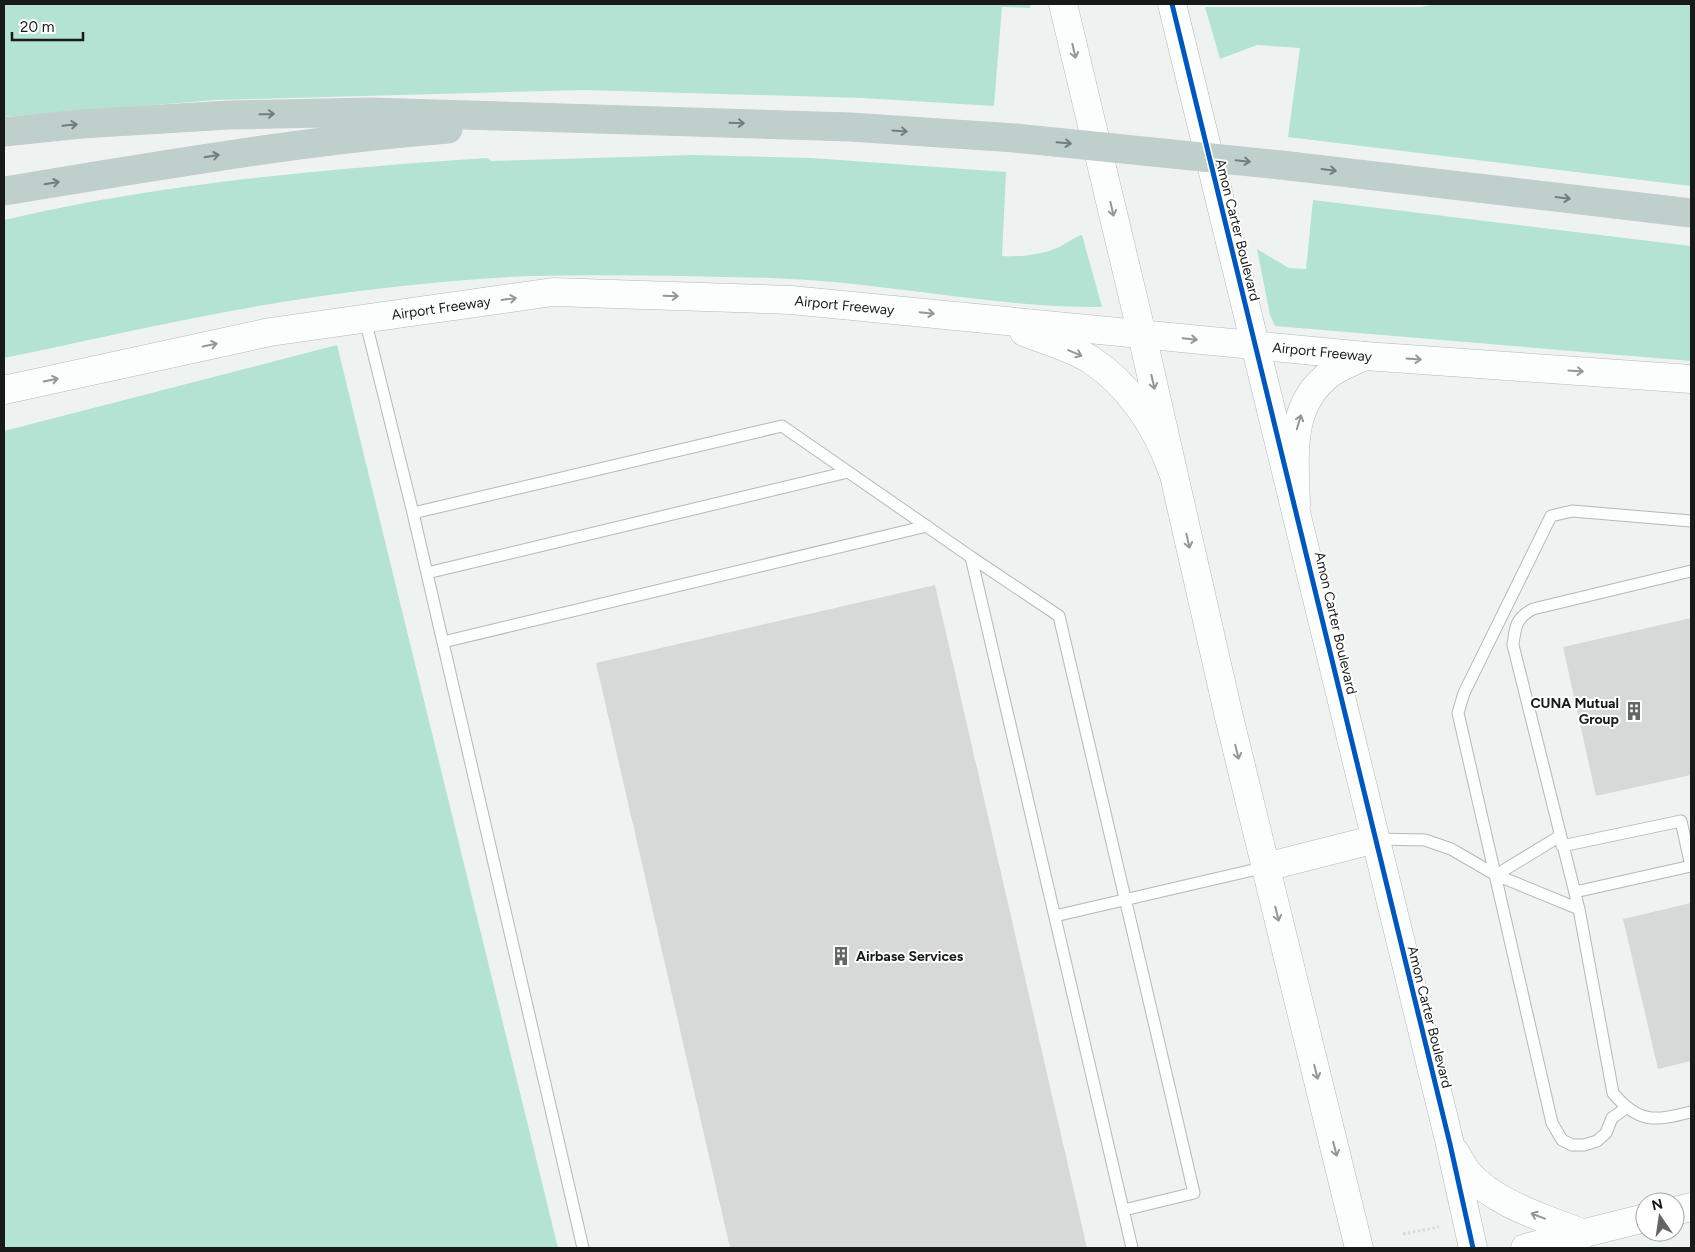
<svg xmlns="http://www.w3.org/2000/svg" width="1695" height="1252" font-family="Figtree,sans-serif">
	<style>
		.green { fill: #b4e3d3 }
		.building { fill: #d7d9d8 }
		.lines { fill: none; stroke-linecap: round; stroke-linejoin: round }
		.service-casing { stroke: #b5b8b7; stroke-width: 13 }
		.tertiary-casing { stroke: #b5b8b7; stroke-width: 29 }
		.secondary-casing { stroke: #b5b8b7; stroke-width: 29 }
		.motorway-casing { stroke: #cacdcc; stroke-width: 29 }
		.path { stroke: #d8d9d8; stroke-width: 3; stroke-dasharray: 2.5 2.5; stroke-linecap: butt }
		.service { stroke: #fcfdfd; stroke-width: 11 }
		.tertiary { stroke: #fcfdfd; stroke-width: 28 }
		.secondary { stroke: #fcfdfd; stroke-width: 28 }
		.motorway { stroke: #bfcfcb; stroke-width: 28 }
		.motorway-bridge-casing { stroke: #cacdcc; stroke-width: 29; stroke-linecap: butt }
		.motorway-bridge { stroke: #bfcfcb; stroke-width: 28 }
		.cycleway-casing { stroke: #fff; stroke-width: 8 }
		.cycleway { stroke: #0057b8; stroke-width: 5 }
		.oneway { stroke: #959796 }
		.oneway2 { stroke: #737e7b }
		.labels { text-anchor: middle; stroke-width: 4; stroke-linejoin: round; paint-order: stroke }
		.street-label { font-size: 14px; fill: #171a19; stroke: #fff }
		.poi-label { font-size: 14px; font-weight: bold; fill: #171a19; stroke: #fff; text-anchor: end }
	</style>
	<rect width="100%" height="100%" fill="#eef3f1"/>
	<path class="green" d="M 4,4 L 1031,4 L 1030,8 L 1002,7 L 994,106 L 862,98 L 584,90 L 216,100 L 4,117 Z
		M 1437,4 L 1691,4 L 1691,186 L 1288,137 L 1300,48 L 1257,45 L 1220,59 L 1205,7 L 1421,7 Z
		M 694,155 L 812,158 L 1006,172 L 1002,256 C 1021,257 1040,255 1057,248 C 1066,244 1072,238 1082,235 L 1102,307 C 993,308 880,281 770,278 C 690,276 610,274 531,276 C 479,278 427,283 376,289 C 250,303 127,332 4,358 L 4,220 C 162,183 325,169 487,158 L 491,161 Z
		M 1313,200 L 1691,246 L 1691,361 L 1275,326 L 1270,315 L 1257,249 L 1289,268 L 1306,269 Z
		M 337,345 L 558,1248 L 4,1248 L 4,431 Z"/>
	<path class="building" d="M 935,585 L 1087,1248 L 730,1248 L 596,663 Z
		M 1691,618 L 1691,775 L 1596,796 L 1563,647 Z
		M 1691,903 L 1691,1061 L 1658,1069 L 1623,919 Z"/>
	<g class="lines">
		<g class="service-casing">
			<path id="service" d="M 365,319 L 413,513 L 782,426 L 971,557 L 1132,1248
				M 413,513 L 583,1248
				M 971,557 L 1059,616 L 1194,1193 L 1124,1210
				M 1691,571 L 1533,609 C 1516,618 1515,627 1513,645 L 1579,909 L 1613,1093 C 1639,1124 1655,1121 1691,1112
				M 427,573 L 848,472
				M 443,642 L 927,526
				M 1376,839 L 1425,840 L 1451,849 L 1496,875 L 1579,909
				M 1562,846 L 1681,821 L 1691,866
				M 1496,875 L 1560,836
				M 1575,892 L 1691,866
				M 1055,916 L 1266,867
				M 1626,1108 L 1612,1118 L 1606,1133 L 1597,1141 L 1584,1145 L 1572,1145 L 1562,1140 L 1552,1123 L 1458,713 L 1464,693 L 1551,516 L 1572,511 L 1691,521"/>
		</g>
		<g class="tertiary-casing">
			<path id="tertiary" d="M 1063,4 L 1142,335 L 1229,717 L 1359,1248
				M 1172,4 L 1450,1144 L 1473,1248
				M 1266,867 L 1376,839
				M 1455,1152 C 1459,1159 1463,1166 1467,1172 C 1496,1205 1545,1218 1584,1234
				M 1675,1211 L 1691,1207
				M 1525,1248 L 1645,1218"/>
		</g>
		<g class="secondary-casing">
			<g id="secondary">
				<path d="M 1024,332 C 1044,340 1073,348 1091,360 C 1130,386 1156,426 1172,470"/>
				<path id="s1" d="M 4,390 L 270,332 L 553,292 L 791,300 L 1365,356 L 1691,379"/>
				<path d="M 1296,505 C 1295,457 1287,405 1331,373 C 1341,366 1354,361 1365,356"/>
			</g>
		</g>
		<g class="motorway-casing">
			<path id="motorway" d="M 4,132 L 81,124 L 229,115 L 370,112 L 850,127 L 1015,138
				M 1281,165 L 1691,213
				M 4,191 C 151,167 298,141 448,129"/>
		</g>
		<path class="path" d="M 1403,1234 L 1439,1227"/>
		<use href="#service" class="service"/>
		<use href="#tertiary" class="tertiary"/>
		<use href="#secondary" class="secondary"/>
		<use href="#motorway" class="motorway"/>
		<g class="motorway-bridge-casing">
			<path id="motorway-bridge" d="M 1015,138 L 1281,165"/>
		</g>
		<use href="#motorway-bridge" class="motorway-bridge"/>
		<g class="cycleway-casing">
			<path id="cycleway" d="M 1172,4 L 1450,1144 L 1473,1248"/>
		</g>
		<use href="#cycleway" class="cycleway"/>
	</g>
	<defs><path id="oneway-shaft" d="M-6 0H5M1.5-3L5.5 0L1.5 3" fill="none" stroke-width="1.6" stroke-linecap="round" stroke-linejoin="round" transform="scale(1.25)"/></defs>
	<g class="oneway">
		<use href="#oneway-shaft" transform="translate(1074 51) rotate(77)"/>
		<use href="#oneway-shaft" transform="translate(1112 209) rotate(77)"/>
		<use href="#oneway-shaft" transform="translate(671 296) rotate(2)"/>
		<use href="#oneway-shaft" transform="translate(509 299) rotate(-8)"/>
		<use href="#oneway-shaft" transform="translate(927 313) rotate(6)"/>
		<use href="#oneway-shaft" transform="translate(1190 339) rotate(6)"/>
		<use href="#oneway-shaft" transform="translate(210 345) rotate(-12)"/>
		<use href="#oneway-shaft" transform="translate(1075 353) rotate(23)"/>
		<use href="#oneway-shaft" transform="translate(1414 359) rotate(4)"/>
		<use href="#oneway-shaft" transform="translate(1576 371) rotate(4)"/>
		<use href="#oneway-shaft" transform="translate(51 380) rotate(-12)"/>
		<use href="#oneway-shaft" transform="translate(1153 382) rotate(77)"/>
		<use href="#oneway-shaft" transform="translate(1299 422) rotate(-73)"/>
		<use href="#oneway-shaft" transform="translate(1188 541) rotate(77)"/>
		<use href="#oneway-shaft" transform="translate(1237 752) rotate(76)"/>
		<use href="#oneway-shaft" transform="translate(1277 914) rotate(76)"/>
		<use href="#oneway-shaft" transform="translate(1316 1072) rotate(76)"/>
		<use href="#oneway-shaft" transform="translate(1335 1149) rotate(76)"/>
		<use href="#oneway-shaft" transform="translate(1538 1216) rotate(-159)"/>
	</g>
	<g class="oneway2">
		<use href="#oneway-shaft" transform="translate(267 114) rotate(-1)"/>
		<use href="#oneway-shaft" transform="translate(737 123) rotate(2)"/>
		<use href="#oneway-shaft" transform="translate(70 125) rotate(-6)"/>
		<use href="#oneway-shaft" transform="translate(900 131) rotate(4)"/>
		<use href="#oneway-shaft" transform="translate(1064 143) rotate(5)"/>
		<use href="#oneway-shaft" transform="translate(212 156) rotate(-9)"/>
		<use href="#oneway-shaft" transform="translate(1243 161) rotate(6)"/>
		<use href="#oneway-shaft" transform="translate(1329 170) rotate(7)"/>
		<use href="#oneway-shaft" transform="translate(52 183) rotate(-9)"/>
		<use href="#oneway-shaft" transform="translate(1563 198) rotate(7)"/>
	</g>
	<defs>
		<g id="building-bare" transform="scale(1.5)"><path d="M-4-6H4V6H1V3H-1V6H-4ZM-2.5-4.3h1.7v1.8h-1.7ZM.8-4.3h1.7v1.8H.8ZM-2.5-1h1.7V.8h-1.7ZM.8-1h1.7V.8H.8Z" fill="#626665" stroke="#fff" stroke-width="2.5" paint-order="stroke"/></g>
	</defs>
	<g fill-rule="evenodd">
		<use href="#building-bare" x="1634" y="711"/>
		<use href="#building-bare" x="841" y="956"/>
	</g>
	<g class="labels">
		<g class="street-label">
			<text transform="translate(1238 230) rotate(76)" y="5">Amon Carter Boulevard</text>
			<text dy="5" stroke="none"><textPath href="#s1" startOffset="850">Airport Freeway</textPath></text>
			<text dy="5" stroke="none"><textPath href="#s1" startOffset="445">Airport Freeway</textPath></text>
			<text dy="5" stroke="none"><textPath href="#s1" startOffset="1330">Airport Freeway</textPath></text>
			<text transform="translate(1336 623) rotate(77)" y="5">Amon Carter Boulevard</text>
			<text transform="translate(1430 1017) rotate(76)" y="5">Amon Carter Boulevard</text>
		</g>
		<g class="poi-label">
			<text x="1619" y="708">CUNA Mutual<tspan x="1619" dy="16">Group</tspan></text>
			<text x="856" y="961" text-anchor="start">Airbase Services</text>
		</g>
	</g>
	<rect width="1695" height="1252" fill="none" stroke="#171a19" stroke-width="10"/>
	<g transform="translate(1660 1217) rotate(347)"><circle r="24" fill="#ffffff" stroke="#a2a3a3"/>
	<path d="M0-4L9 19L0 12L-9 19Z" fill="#626665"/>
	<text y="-8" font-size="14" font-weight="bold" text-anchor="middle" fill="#171a19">N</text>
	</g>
	<path d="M12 32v8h71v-8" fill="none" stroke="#171a19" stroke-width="2.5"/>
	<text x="20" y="32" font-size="15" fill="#171a19" stroke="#ffffff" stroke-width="4" paint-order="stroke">20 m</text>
</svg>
